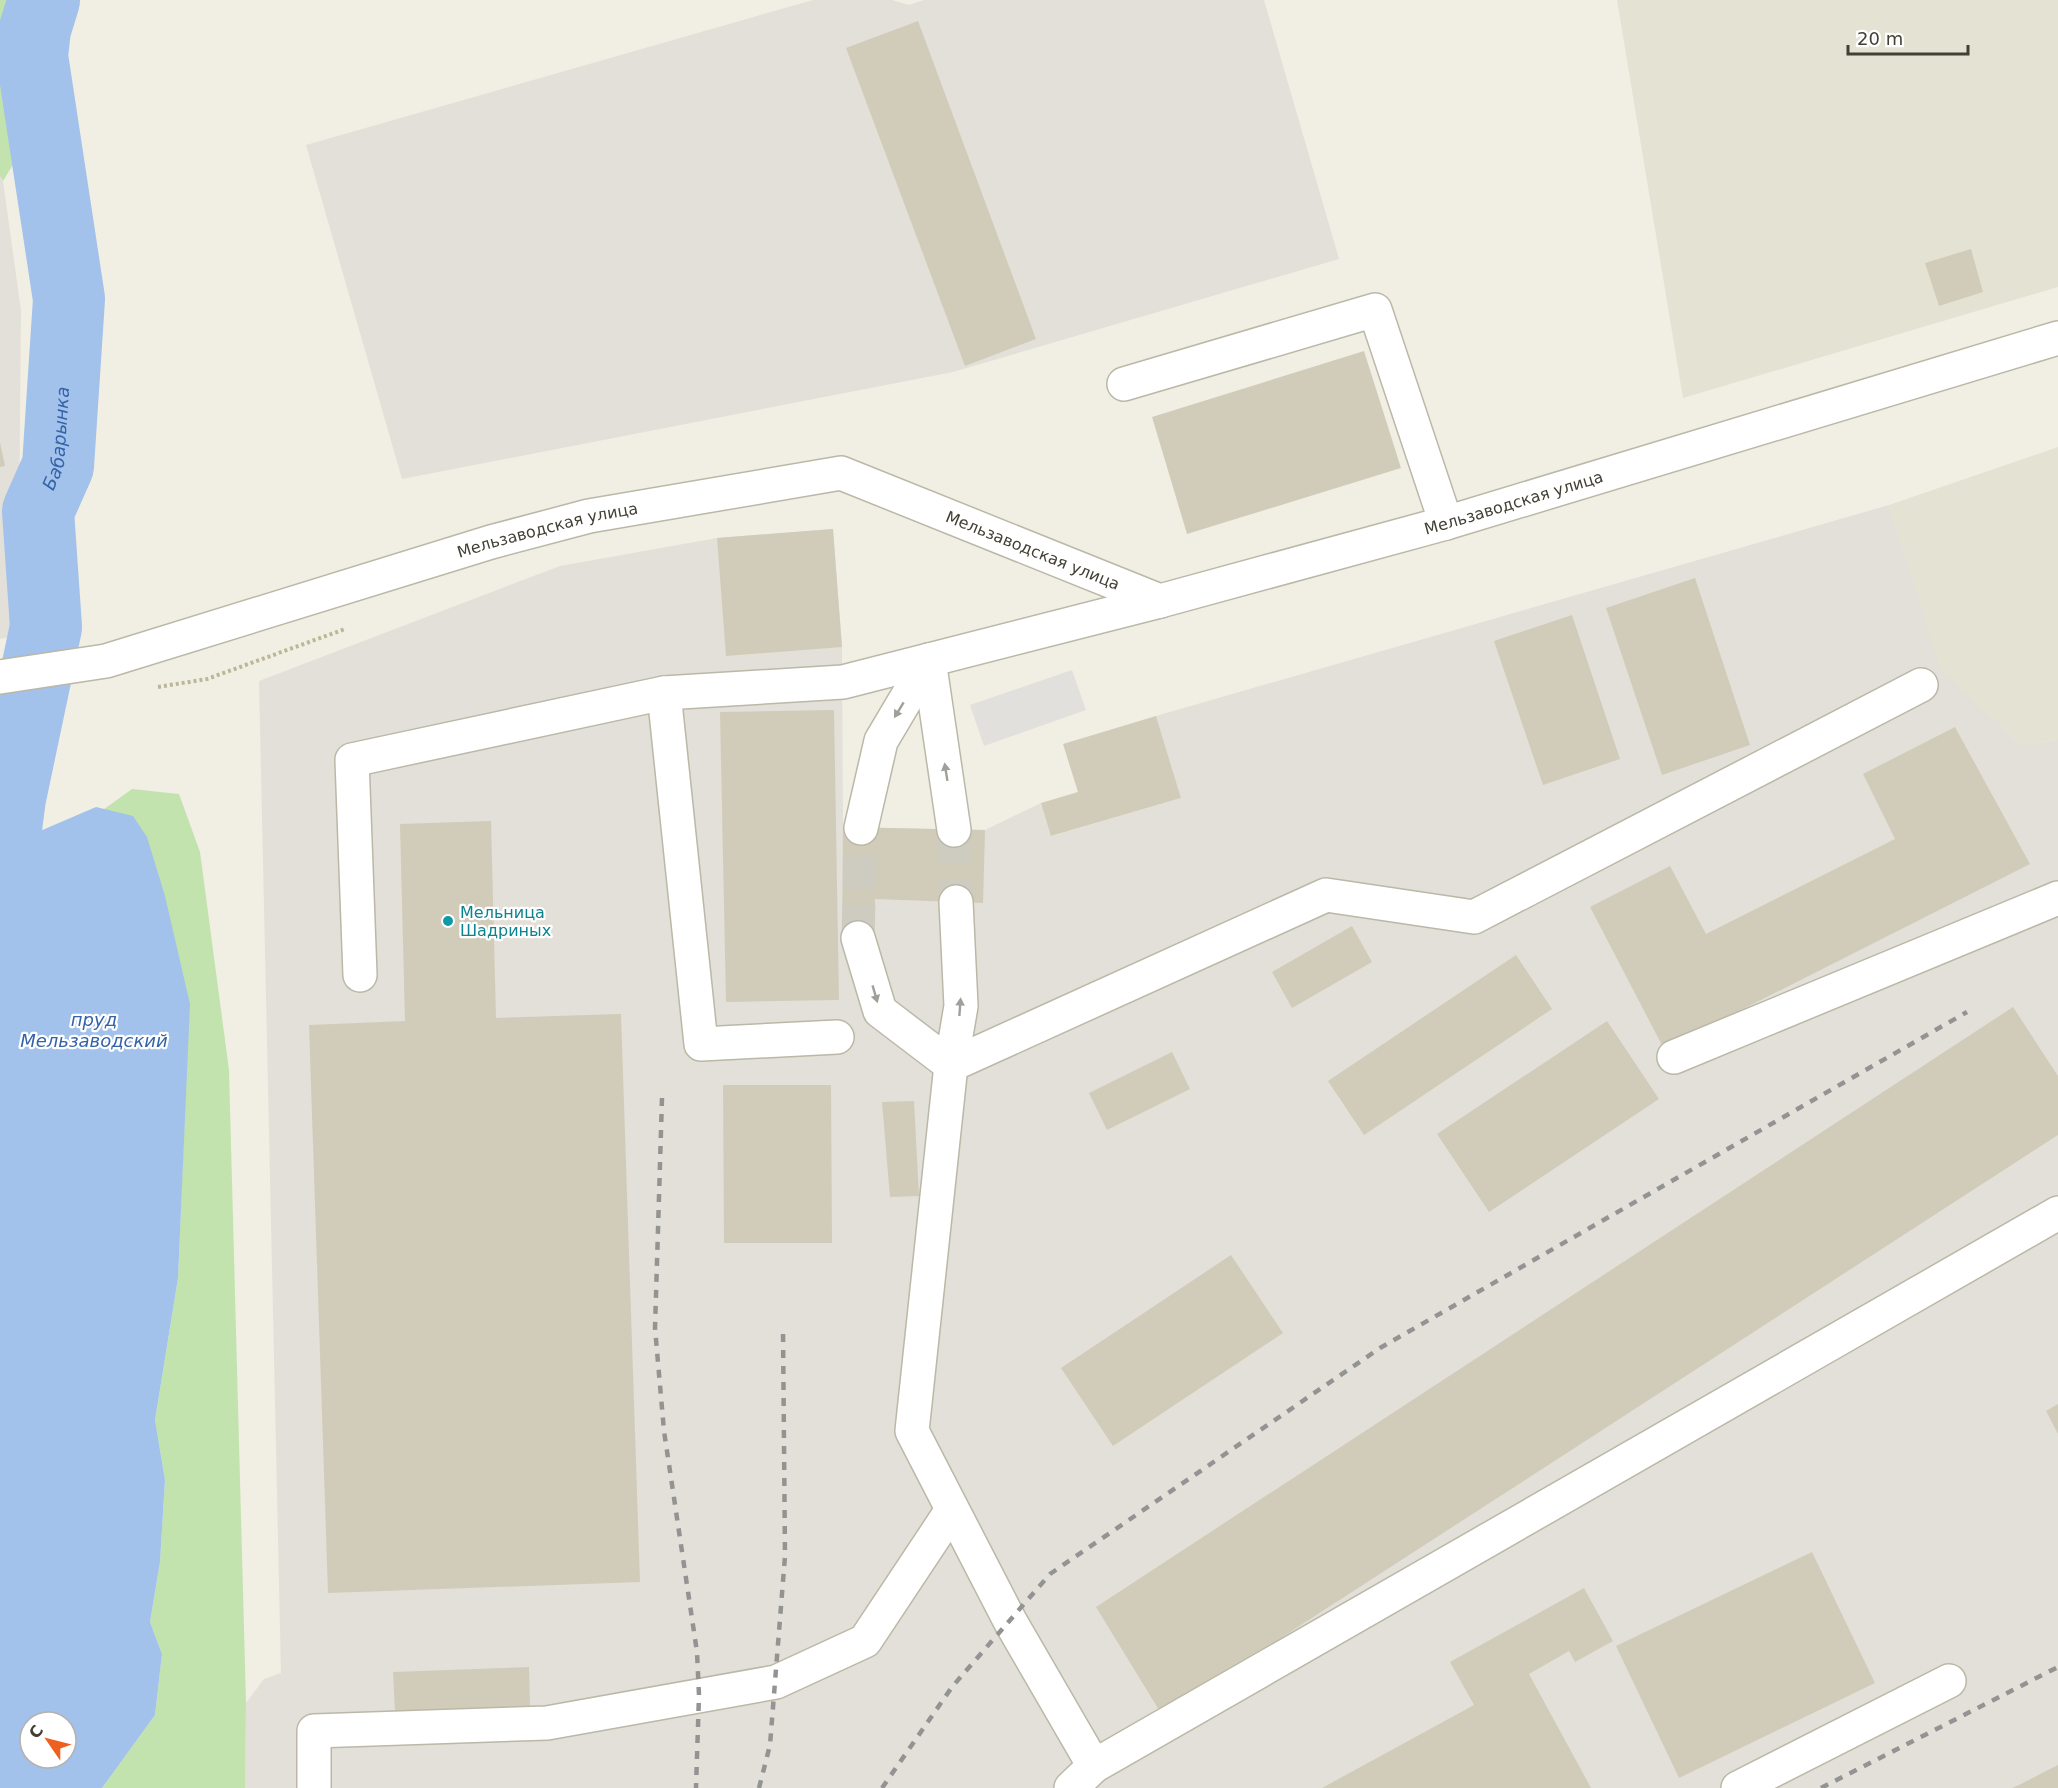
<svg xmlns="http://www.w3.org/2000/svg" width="2058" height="1788" font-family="'DejaVu Sans',sans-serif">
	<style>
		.residential { fill: #e4e2d2 }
		.industrial { fill: #e2e0d8 }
		.green { fill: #c2e3ae }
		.parking { fill: #e1e0dc }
		.water { fill: #a2c1eb; fill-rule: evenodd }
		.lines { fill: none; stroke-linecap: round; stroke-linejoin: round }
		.river { stroke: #a2c1eb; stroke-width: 72 }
		.building { fill: #d1ccb9 }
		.minor-tunnel { stroke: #ceccc0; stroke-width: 33; stroke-dasharray: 33 16; stroke-linecap: butt }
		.minor-casing { stroke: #bbb8a7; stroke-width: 36 }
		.path { stroke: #bcb699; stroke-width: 4; stroke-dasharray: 3 3; stroke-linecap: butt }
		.minor { stroke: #fff; stroke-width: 33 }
		.rail { stroke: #939393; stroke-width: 4.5; stroke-dasharray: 8 8; stroke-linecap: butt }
		.oneway { fill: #a09f9a }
		.culture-dot { fill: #0f9aa8; stroke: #fff; stroke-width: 2 }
		.labels { text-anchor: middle; stroke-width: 4.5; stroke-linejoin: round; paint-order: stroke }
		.street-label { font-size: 16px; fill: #423f34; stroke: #fff }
		.culture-label { font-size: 16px; fill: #0d838f; stroke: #fff; text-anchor: start }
		.water-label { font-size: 18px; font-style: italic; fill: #3463a7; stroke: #fff }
	</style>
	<rect width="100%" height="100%" fill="#f1efe3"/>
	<path class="residential" d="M 1617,0 L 2058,0 L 2058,287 L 1683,398 Z
		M 2058,447 L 2058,740 L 2021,745 L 1940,670 L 1889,505 Z"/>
	<path class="industrial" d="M 813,0 L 892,0 L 909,5 L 924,0 L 1264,0 L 1339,259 L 953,372 L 402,479 L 306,145 Z
		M 0,176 L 3,181 L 21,311 L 18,635 L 0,639 Z
		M 1889,505 L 1941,670 L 2021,745 L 2058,740 L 2058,1788 L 245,1788 L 246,1703 L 264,1679 L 281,1673 L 259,681 L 560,566 L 717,538 L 833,529 L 842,647 L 843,827 L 985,830 L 1041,803 L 1052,836 L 1181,798 L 1156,716 Z"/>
	<path class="green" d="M 0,0 L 80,0 L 72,6 L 62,83 L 3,181 L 0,176 Z
		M 132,789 L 179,794 L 200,852 L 229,1070 L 246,1703 L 245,1788 L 102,1788 L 155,1715 L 162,1654 L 150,1622 L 160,1562 L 165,1480 L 155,1420 L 178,1278 L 186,1082 L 103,810 Z"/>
	<path class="parking" d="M 1072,670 L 1086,710 L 984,746 L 970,705 Z"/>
	<path class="water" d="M 96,807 L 133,816 L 147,837 L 165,896 L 190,1004 L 178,1278 L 155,1420 L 165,1480 L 160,1562 L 150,1622 L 162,1654 L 155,1715 L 102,1788 L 0,1788 L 0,839 L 26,837 ZM 30,1722 L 66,1722 L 66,1758 L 30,1758 Z"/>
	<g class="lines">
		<path class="river" id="s1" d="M 0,874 L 10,798 L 46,627 L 38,511 L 58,466 L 69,299 L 32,56 L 35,29 L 44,0"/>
	</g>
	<path class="building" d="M 918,21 L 1036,339 L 965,366 L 846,48 Z
		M 1971,249 L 1983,292 L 1939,306 L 1925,263 Z
		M 1364,351 L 1401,468 L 1187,534 L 1152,417 Z
		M 0,442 L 5,466 L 0,467 Z
		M 833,529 L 842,647 L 726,656 L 717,538 Z
		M 1695,578 L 1750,745 L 1662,775 L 1606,608 Z
		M 1572,615 L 1620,759 L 1543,785 L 1494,641 Z
		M 834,710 L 839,1000 L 726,1002 L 720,712 Z
		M 1156,716 L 1181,798 L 1051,836 L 1041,803 L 1078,792 L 1063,744 Z
		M 1955,727 L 2030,864 L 1664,1049 L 1590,907 L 1670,866 L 1706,934 L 1895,839 L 1863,774 Z
		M 491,821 L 496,1018 L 621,1014 L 640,1582 L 328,1593 L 309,1025 L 405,1021 L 400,824 Z
		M 843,827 L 985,830 L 983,903 L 875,899 L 874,939 L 842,938 Z
		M 1352,926 L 1372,962 L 1292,1008 L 1272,972 Z
		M 1516,955 L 1552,1009 L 1364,1135 L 1328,1081 Z
		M 2013,1007 L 2058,1076 L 2058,1135 L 1162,1715 L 1096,1607 Z
		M 1607,1021 L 1659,1099 L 1489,1212 L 1437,1134 Z
		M 1172,1052 L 1190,1089 L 1107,1130 L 1089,1093 Z
		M 723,1085 L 831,1085 L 832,1243 L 724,1243 Z
		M 914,1101 L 919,1196 L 890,1197 L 882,1102 Z
		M 1231,1255 L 1283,1333 L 1113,1446 L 1061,1368 Z
		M 2058,1404 L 2058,1434 L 2046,1411 Z
		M 1812,1552 L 1875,1683 L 1679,1778 L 1616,1646 Z
		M 1584,1588 L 1613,1641 L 1575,1662 L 1569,1651 L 1529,1674 L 1591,1788 L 1322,1788 L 1474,1705 L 1450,1662 Z
		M 529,1667 L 530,1706 L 395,1712 L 393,1672 Z
		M 2058,1765 L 2058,1788 L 2012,1788 L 2021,1784 Z"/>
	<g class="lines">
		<path class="minor-tunnel" d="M 954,830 L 956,902
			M 858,938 L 861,828"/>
		<g class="minor-casing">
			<g id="minor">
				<path d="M 1124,384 L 1375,310 L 1446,523"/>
				<path d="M 929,660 L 954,830"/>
				<path id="s2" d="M 0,677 L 106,661 L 491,542 L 589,516 L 841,473 L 1160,601 L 1446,523 L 2058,338"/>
				<path d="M 664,693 L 701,1044 L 837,1037"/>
				<path d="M 861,828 L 881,741 L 929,660"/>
				<path d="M 858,938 L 880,1011 L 951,1065 L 961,1006 L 956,902"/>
				<path d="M 360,975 L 352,760 L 664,693 L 843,682 L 1160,601"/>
				<path d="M 1674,1057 L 2058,898"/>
				<path d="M 1094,1766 L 1010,1621 L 912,1431 L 951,1065 L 1326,895 L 1474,917 L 1921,685"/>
				<path d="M 314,1788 L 314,1731 L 547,1723 L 776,1682 L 865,1641 L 952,1510"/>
				<path d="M 1071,1788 L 1094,1766 L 2058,1213"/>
				<path d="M 1738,1788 L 1949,1681"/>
			</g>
		</g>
		<path class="path" d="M 158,687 L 207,679 L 345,629"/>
		<use href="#minor" class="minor"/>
		<path class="rail" d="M 662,1098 L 655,1328 L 664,1431 L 697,1652 L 699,1695 L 696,1788
			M 759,1788 L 770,1745 L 785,1556 L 783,1330
			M 882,1788 L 952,1687 L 1050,1574 L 1380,1348 L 1967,1012
			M 1821,1788 L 2058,1667"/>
	</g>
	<defs><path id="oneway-solid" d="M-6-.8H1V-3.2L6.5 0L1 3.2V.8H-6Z" transform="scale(1.5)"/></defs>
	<g class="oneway">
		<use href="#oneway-solid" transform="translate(899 710) rotate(121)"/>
		<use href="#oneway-solid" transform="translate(946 772) rotate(-99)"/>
		<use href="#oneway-solid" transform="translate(875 994) rotate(74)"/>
		<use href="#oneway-solid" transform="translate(960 1007) rotate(-86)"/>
	</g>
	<circle class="culture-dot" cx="448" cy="921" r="6"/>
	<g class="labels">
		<g class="street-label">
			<text dy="6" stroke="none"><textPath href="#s2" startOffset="1578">Мельзаводская улица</textPath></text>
			<text dy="6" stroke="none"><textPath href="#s2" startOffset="568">Мельзаводская улица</textPath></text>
			<text dy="6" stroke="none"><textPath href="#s2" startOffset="1074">Мельзаводская улица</textPath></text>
		</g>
		<g class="culture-label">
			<text x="460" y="918">Мельница<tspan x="460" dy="18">Шадриных</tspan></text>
		</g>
		<g class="water-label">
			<text dy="6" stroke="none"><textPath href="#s1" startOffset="444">Бабарынка</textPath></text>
			<text x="94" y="1026">пруд<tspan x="94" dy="21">Мельзаводский</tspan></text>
		</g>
	</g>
	<g transform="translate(48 1740) rotate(305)"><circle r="28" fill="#ffffff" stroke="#b3b2ae" stroke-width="1.5"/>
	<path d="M0-4.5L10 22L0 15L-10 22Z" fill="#ee601d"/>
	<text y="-9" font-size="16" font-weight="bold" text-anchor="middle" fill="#423f34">С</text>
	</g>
	<path d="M1848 45v9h120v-9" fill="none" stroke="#423f34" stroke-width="3"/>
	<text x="1857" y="45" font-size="18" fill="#423f34" stroke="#ffffff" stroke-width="4.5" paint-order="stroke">20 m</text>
</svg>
